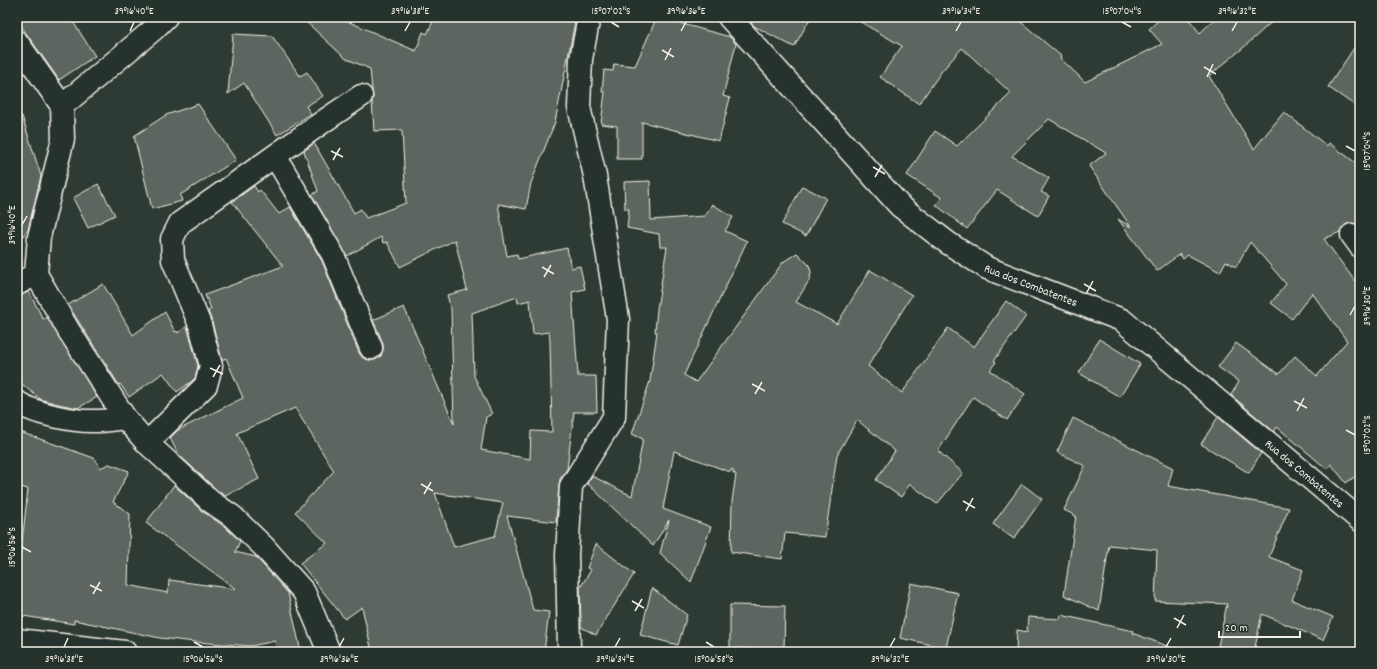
<svg xmlns="http://www.w3.org/2000/svg" width="1377" height="669" font-family="Dekko,sans-serif">
	<style>
		.building { fill: #5c655e; stroke: #f4f1e8; fill-rule: evenodd }
		.lines { fill: none; stroke-linecap: round; stroke-linejoin: round }
		.minor-casing { stroke: #f4f1e8; stroke-width: 25 }
		.minor { stroke: #26332d; stroke-width: 22 }
		.ticks { fill: none; stroke: #f4f1e8; stroke-width: 1.5 }
		.labels { text-anchor: middle; stroke-width: 3; stroke-linejoin: round; paint-order: stroke }
		.street-label { font-size: 12px; fill: #f4f1e8; stroke: #26332d }
		.neatline { fill: none; stroke: #f4f1e8; stroke-width: 1.5 }
		.ticks-label { font-size: 10px; text-anchor: middle; fill: #f4f1e8 }
	</style>
	<rect width="100%" height="100%" fill="#2e3b34"/>
	<filter id="ink" filterUnits="userSpaceOnUse"><feTurbulence type="fractalNoise" baseFrequency=".025" numOctaves="2"/><feDisplacementMap in="SourceGraphic" scale="8" xChannelSelector="R" yChannelSelector="G"/><feConvolveMatrix kernelMatrix="1 2 1 2 8 2 1 2 1" color-interpolation-filters="sRGB"/></filter>
	<g filter="url(#ink)">
		<path class="building" d="M 17,17 L 70,17 L 95,56 L 59,80 L 26,33 L 17,20 Z
			M 301,17 L 338,17 L 416,51 L 423,32 L 427,34 L 435,17 L 576,17 L 555,122 L 531,183 L 526,209 L 498,204 L 507,256 L 517,254 L 518,259 L 567,248 L 571,268 L 580,266 L 585,289 L 572,292 L 578,376 L 596,376 L 597,412 L 574,412 L 567,469 L 560,479 L 559,485 L 556,522 L 507,516 L 533,610 L 549,612 L 544,652 L 372,652 L 362,607 L 345,619 L 300,563 L 327,543 L 295,512 L 334,471 L 295,408 L 237,433 L 259,479 L 225,496 L 218,491 L 178,454 L 170,438 L 178,430 L 243,398 L 226,358 L 222,360 L 212,322 L 208,311 L 211,309 L 205,295 L 283,266 L 232,202 L 254,186 L 258,192 L 260,190 L 279,214 L 290,207 L 322,261 L 359,353 L 363,358 L 369,360 L 375,360 L 381,356 L 383,350 L 383,343 L 373,320 L 404,307 L 454,424 L 451,309 L 447,295 L 467,290 L 455,240 L 400,267 L 387,242 L 383,243 L 381,237 L 347,256 L 312,195 L 318,191 L 304,151 L 314,143 L 354,213 L 361,209 L 366,218 L 406,203 L 402,130 L 374,131 L 372,101 L 373,96 L 372,90 L 370,69 L 345,58 ZM 517,297 L 518,303 L 530,300 L 533,334 L 549,332 L 550,341 L 552,432 L 531,431 L 530,459 L 481,450 L 486,417 L 492,414 L 474,376 L 472,313 ZM 435,493 L 503,503 L 495,536 L 454,547 Z
			M 657,17 L 665,17 L 679,23 L 730,37 L 736,44 L 723,96 L 730,98 L 719,141 L 642,122 L 642,159 L 617,159 L 617,126 L 601,124 L 605,92 L 602,92 L 604,70 L 613,71 L 614,64 L 635,66 Z
			M 746,17 L 811,17 L 794,47 L 754,26 Z
			M 852,17 L 1015,17 L 1061,56 L 1060,58 L 1085,82 L 1162,44 L 1149,29 L 1162,17 L 1187,17 L 1200,33 L 1217,17 L 1277,17 L 1243,48 L 1209,76 L 1254,149 L 1284,112 L 1327,146 L 1329,143 L 1360,166 L 1360,223 L 1358,224 L 1350,223 L 1345,225 L 1340,232 L 1324,239 L 1360,288 L 1360,473 L 1346,483 L 1331,464 L 1327,469 L 1277,427 L 1274,432 L 1231,395 L 1239,382 L 1218,367 L 1236,343 L 1279,374 L 1295,356 L 1317,376 L 1347,341 L 1312,293 L 1292,319 L 1271,303 L 1286,284 L 1250,242 L 1236,267 L 1226,261 L 1220,272 L 1188,255 L 1183,259 L 1180,254 L 1157,271 L 1118,219 L 1131,227 L 1089,166 L 1106,153 L 1049,119 L 1012,156 L 1049,178 L 1041,192 L 1049,196 L 1038,216 L 997,190 L 967,229 L 936,205 L 942,198 L 907,175 L 935,131 L 957,146 L 1011,93 L 962,48 L 941,72 L 919,104 L 880,77 L 902,46 Z
			M 233,34 L 272,36 L 300,76 L 307,72 L 323,96 L 306,106 L 311,114 L 277,135 L 244,83 L 228,94 Z
			M 1360,39 L 1360,109 L 1328,87 Z
			M 198,104 L 236,160 L 180,195 L 182,201 L 152,209 L 134,136 L 166,115 Z
			M 22,116 L 41,176 L 28,230 L 17,243 L 17,117 Z
			M 650,181 L 651,220 L 705,216 L 712,204 L 733,217 L 725,231 L 747,241 L 684,375 L 696,382 L 783,262 L 797,253 L 809,265 L 811,272 L 810,279 L 796,302 L 837,324 L 870,270 L 912,295 L 868,366 L 902,393 L 948,328 L 974,347 L 1006,301 L 1026,316 L 994,361 L 996,362 L 990,370 L 1025,394 L 1007,420 L 973,397 L 938,451 L 963,473 L 937,504 L 910,484 L 901,497 L 876,480 L 895,451 L 857,420 L 837,455 L 825,537 L 785,533 L 782,559 L 731,552 L 732,501 L 736,474 L 733,473 L 733,469 L 731,470 L 730,472 L 674,451 L 663,509 L 711,527 L 691,582 L 660,553 L 669,520 L 653,546 L 587,483 L 592,476 L 632,496 L 643,439 L 632,434 L 650,381 L 657,332 L 655,332 L 657,309 L 667,247 L 660,247 L 659,234 L 627,228 L 629,209 L 625,209 L 624,182 Z
			M 98,184 L 115,215 L 88,228 L 73,198 Z
			M 802,186 L 826,198 L 806,236 L 782,224 Z
			M 103,284 L 133,335 L 165,312 L 175,332 L 177,331 L 178,333 L 187,326 L 198,366 L 195,378 L 191,382 L 177,392 L 163,373 L 129,397 L 120,384 L 119,385 L 68,305 Z
			M 29,292 L 43,319 L 47,317 L 97,397 L 78,408 L 58,404 L 40,399 L 17,380 L 17,296 Z
			M 1099,339 L 1140,364 L 1120,397 L 1079,373 Z
			M 1218,417 L 1261,453 L 1249,473 L 1201,444 Z
			M 1073,418 L 1173,468 L 1168,486 L 1289,508 L 1269,557 L 1303,570 L 1292,600 L 1333,617 L 1323,640 L 1262,614 L 1254,652 L 1242,652 L 1218,646 L 1227,604 L 1155,601 L 1157,550 L 1109,545 L 1099,611 L 1064,595 L 1076,516 L 1064,510 L 1085,466 L 1057,452 Z
			M 17,431 L 94,458 L 100,468 L 109,464 L 129,471 L 113,502 L 130,514 L 128,585 L 168,593 L 169,580 L 236,589 L 146,523 L 174,485 L 200,509 L 199,509 L 224,526 L 240,541 L 235,552 L 256,557 L 288,593 L 301,652 L 276,652 L 275,641 L 251,646 L 195,642 L 160,638 L 74,620 L 74,624 L 17,615 L 17,569 L 19,570 L 28,489 L 17,486 Z
			M 1022,484 L 1042,499 L 1014,539 L 993,524 Z
			M 596,544 L 634,574 L 596,635 L 581,627 L 580,588 L 591,570 L 587,568 Z
			M 911,583 L 958,593 L 946,648 L 900,638 Z
			M 652,588 L 687,615 L 678,645 L 640,635 Z
			M 730,605 L 785,606 L 784,649 L 730,648 Z
			M 1061,615 L 1133,631 L 1132,633 L 1178,650 L 1178,652 L 1016,652 L 1017,630 L 1027,632 L 1028,617 L 1060,619 Z"/>
		<g class="lines">
			<g class="minor-casing">
				<g id="minor">
					<path id="s1" d="M 729,17 L 900,206 L 948,243 L 987,268 L 1122,320 L 1360,520"/>
					<path d="M 17,42 L 62,106 L 63,139 L 39,237 L 36,274 L 69,331 L 125,418 L 147,443 L 180,473 L 210,501 L 232,516 L 264,547 L 304,592 L 329,652"/>
					<path d="M 62,106 L 154,29 L 166,17"/>
					<path d="M 275,156 L 333,255 L 371,348"/>
					<path d="M 1352,235 L 1360,246"/>
					<path d="M 17,284 L 36,274"/>
					<path d="M 17,402 C 34,414 75,422 96,421 C 106,421 115,419 125,418"/>
					<path d="M 147,443 L 206,385 L 211,366 L 200,325 L 173,260 L 172,239 L 180,223 L 324,121 L 361,96"/>
					<path d="M 17,640 L 125,652"/>
					<path d="M 568,652 L 569,649 L 567,555 L 571,486 L 614,417 L 618,319 L 595,176 L 579,107 L 581,59 L 589,17"/>
				</g>
			</g>
			<use href="#minor" class="minor"/>
		</g>
	</g>
	<path class="ticks" d="M 611,22 L 619,27M 1122,22 L 1131,27M 130,31 L 134,22M 405,31 L 410,22M 681,31 L 686,22M 956,31 L 961,22M 1232,31 L 1237,22M 662,50 L 674,57M 665,60 L 671,48M 1204,67 L 1216,74M 1207,77 L 1213,64M 1346,146 L 1355,151M 331,151 L 343,157M 333,160 L 340,148M 873,167 L 885,174M 875,177 L 882,165M 22,225 L 27,216M 542,267 L 554,274M 544,277 L 551,265M 1084,284 L 1096,291M 1086,294 L 1093,281M 1350,315 L 1355,306M 210,368 L 223,374M 213,377 L 220,365M 752,384 L 765,391M 755,394 L 762,382M 1294,401 L 1307,408M 1297,411 L 1304,398M 1346,430 L 1355,435M 421,484 L 433,491M 424,494 L 431,482M 963,501 L 975,508M 966,511 L 973,498M 22,547 L 31,552M 90,585 L 102,591M 93,594 L 100,582M 632,601 L 644,608M 635,611 L 642,599M 1174,618 L 1186,625M 1177,628 L 1184,615M 194,642 L 203,647M 706,642 L 714,647M 64,647 L 68,638M 339,647 L 344,638M 615,647 L 620,638M 890,647 L 895,638M 1166,647 L 1171,638"/>
	<g class="labels">
		<g class="street-label">
			<text dy="4" stroke="none"><textPath href="#s1" startOffset="409">Rua dos Combatentes</textPath></text>
			<text dy="4" stroke="none"><textPath href="#s1" startOffset="745">Rua dos Combatentes</textPath></text>
		</g>
	</g>
	<rect width="1377" height="669" fill="none" stroke="#26332d" stroke-width="44"/>
	<path d="M1219 631v6h81v-6" fill="none" stroke="#f4f1e8" stroke-width="2"/>
	<text x="1225" y="631" font-size="12" fill="#f4f1e8" stroke="#26332d" stroke-width="3" paint-order="stroke">20 m</text>
	<rect x="22" y="22" width="1333" height="625" class="neatline"/>
	<g class="ticks-label">
		<text x="134" y="14">39°16'40"E</text>
		<text x="410" y="14">39°16'38"E</text>
		<text x="611" y="14">15°07'02"S</text>
		<text x="686" y="14">39°16'36"E</text>
		<text x="961" y="14">39°16'34"E</text>
		<text x="1122" y="14">15°07'04"S</text>
		<text x="1237" y="14">39°16'32"E</text>
		<text transform="translate(1366 151) rotate(-90)" y="4">15°07'04"S</text>
		<text transform="translate(11 225) rotate(-90)" y="4">39°16'40"E</text>
		<text transform="translate(1366 306) rotate(-90)" y="4">39°16'30"E</text>
		<text transform="translate(1366 435) rotate(-90)" y="4">15°07'02"S</text>
		<text transform="translate(11 547) rotate(-90)" y="4">15°06'56"S</text>
		<text x="64" y="662">39°16'38"E</text>
		<text x="203" y="662">15°06'56"S</text>
		<text x="339" y="662">39°16'36"E</text>
		<text x="615" y="662">39°16'34"E</text>
		<text x="714" y="662">15°06'58"S</text>
		<text x="890" y="662">39°16'32"E</text>
		<text x="1166" y="662">39°16'30"E</text>
	</g>
</svg>
